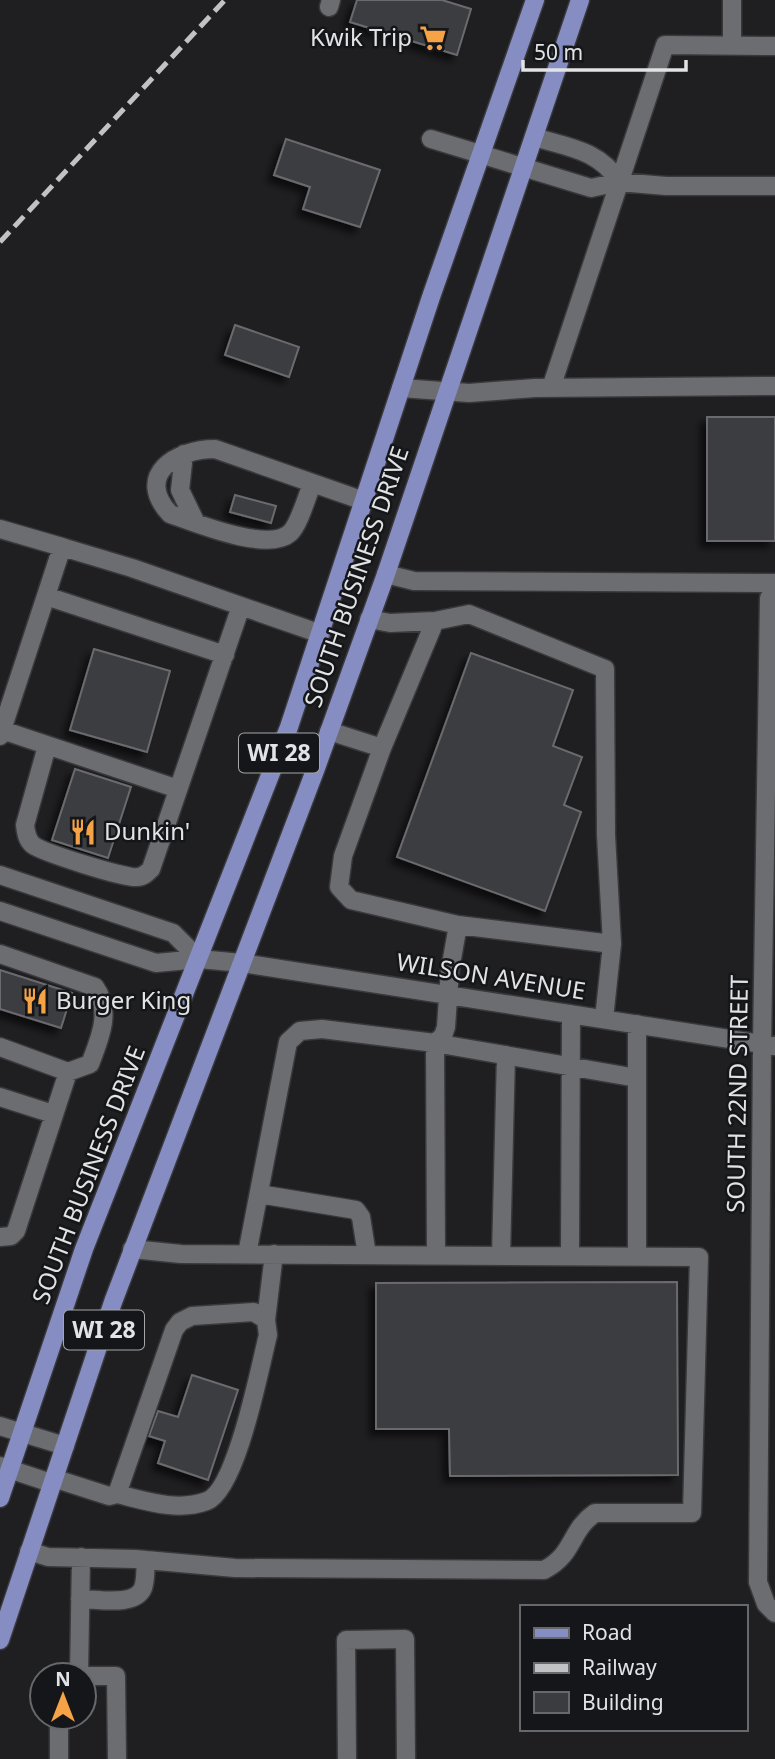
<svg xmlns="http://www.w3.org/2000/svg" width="775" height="1759" font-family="'Noto Sans',sans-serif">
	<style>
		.building { fill: #3b3c3f; stroke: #6a6b6e; stroke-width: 2; filter: url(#shadow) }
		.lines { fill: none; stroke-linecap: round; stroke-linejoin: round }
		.minor-casing { stroke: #39393c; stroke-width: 21 }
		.major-casing { stroke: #39393c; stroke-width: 21 }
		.minor { stroke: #6c6d71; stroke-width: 18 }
		.major { stroke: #858dc3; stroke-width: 18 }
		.rail { stroke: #c1c2c4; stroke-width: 5; stroke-dasharray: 14 7; stroke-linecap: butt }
		.labels { text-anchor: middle; stroke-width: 5; stroke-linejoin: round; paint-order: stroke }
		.shield { fill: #151619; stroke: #a4a6a8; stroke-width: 2 }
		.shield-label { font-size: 23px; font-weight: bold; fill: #e2e3e5 }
		.poi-label { font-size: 24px; fill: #e2e3e5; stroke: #151619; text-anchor: start }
		.street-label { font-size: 24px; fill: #e2e3e5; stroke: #151619 }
	</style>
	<defs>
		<filter id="shadow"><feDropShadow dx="-6" dy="6" stdDeviation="3.5" flood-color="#0009"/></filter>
	</defs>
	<rect width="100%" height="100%" fill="#1f1f22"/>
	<path class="building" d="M 357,0 L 442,0 L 471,9 L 457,55 L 350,22 Z
		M 286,139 L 380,170 L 360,227 L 303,209 L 310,187 L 274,175 Z
		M 235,325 L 299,347 L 289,377 L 225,355 Z
		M 707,417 L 775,417 L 775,541 L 707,541 Z
		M 235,495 L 276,506 L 271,523 L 230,512 Z
		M 94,649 L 170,671 L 147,752 L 70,730 Z
		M 471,653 L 573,690 L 553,746 L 582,757 L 564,805 L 581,812 L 545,911 L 397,857 Z
		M 75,769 L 131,787 L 108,858 L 52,840 Z
		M 0,970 L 72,993 L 61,1028 L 0,1009 Z
		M 677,1282 L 678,1475 L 450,1476 L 449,1429 L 376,1429 L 376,1283 Z
		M 192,1375 L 238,1390 L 208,1480 L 158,1463 L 165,1441 L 149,1436 L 158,1411 L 178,1417 Z"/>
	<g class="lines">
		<g class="minor-casing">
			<path id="minor" d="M 732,0 L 732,46
				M 329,7 L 331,0
				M 534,137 C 567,147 600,150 619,182
				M 431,139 L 591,188 L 619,182 L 666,186 L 775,186
				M 401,388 L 469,393 L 535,388 L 775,386
				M 551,388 L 665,45 L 775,46
				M 184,454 L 180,490 L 196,523
				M 312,484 C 307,496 299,525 290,533 C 268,553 196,523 170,514 C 134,475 176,449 215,449 L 364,501
				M 0,529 L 62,547
				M 386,574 L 414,581 L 775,583
				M 46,596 L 225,655
				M 769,598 L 762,1044 L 758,1582 L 766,1604 L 775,1613
				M 369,619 L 390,623 L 435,621 L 469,614 L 605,669 L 606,835 L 612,944 L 604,1019
				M 2,730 L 178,789
				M 329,731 L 382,748 L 343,856 L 339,887 L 351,900 L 458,925
				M 0,736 L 62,547 L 132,568 L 321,634
				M 47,746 L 25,825 C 26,833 27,840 33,845 C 42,852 126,879 137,877 C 143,877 147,873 151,869 L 241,606
				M 382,748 L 435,621
				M 0,875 L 173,933 L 199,959
				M 0,911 L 156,963 L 199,959 L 242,963 L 775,1046
				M 0,954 L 95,987 C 112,1011 100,1038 90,1064 L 68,1072 L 0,1047
				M 637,1024 L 637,1257
				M 0,1097 L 53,1114
				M 259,1194 L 356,1210 L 361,1217 L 367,1255
				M 0,1237 L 11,1236 L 16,1231 L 68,1072
				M 247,1254 L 288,1042 L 300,1031 L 322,1029 L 435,1043 L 443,1036 L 446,1027 L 450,970 L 458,925 L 612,944
				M 436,1255 L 435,1043 L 637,1078
				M 501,1256 L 506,1055
				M 570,1256 L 571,1014
				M 266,1320 L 274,1254
				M 0,1426 L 65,1446
				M 0,1466 L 51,1483
				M 53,1478 L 109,1496 L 117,1494 L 174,1330 L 180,1322 L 192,1316 L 254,1312 L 266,1320 L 268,1335 C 260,1366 237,1489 207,1501 C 177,1512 147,1501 117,1494
				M 29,1551 L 48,1557 L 135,1559 L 235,1568 L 544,1570 C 575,1554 569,1531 595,1513 L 692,1513 L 699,1257 L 181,1254 L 132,1249
				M 80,1599 C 98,1599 135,1607 143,1588 C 146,1580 145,1569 146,1560
				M 79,1675 L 81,1557
				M 84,1676 L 116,1676 L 117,1759
				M 59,1759 L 59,1717
				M 347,1759 L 346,1640 L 405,1639 L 406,1759"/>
		</g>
		<g class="major-casing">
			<path id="major" d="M 0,1498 L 84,1249 L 289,727 L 431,297 L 535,0
				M 0,1640 L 113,1302 L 316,768 L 386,574 L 580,0"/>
		</g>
		<use href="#minor" class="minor"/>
		<use href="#major" class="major"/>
		<path class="rail" d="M 0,242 L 225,0"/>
	</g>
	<defs>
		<g id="supermarket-bare" transform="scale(2.1)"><path d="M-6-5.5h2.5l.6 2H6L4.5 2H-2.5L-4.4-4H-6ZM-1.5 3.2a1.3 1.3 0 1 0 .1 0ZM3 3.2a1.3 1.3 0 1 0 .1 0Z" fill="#f5a346" stroke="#151619" stroke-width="2.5" paint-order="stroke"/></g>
		<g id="restaurant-bare" transform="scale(2.1)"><path d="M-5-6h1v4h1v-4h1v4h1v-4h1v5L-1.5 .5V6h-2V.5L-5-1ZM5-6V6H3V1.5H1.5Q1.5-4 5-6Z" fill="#f5a346" stroke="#151619" stroke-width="2.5" paint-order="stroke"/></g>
	</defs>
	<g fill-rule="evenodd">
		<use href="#supermarket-bare" x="433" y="38"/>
		<use href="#restaurant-bare" x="83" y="832"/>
		<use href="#restaurant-bare" x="35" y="1001"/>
	</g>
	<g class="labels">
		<g class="shield">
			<rect x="239" y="733.5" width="80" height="39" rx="5"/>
			<rect x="64" y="1310.5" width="80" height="39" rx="5"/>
		</g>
		<g class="shield-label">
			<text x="279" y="761">WI 28</text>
			<text x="104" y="1338">WI 28</text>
		</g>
		<g class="poi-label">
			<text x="412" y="46" text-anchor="end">Kwik Trip</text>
			<text x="104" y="840">Dunkin'</text>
			<text x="56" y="1009">Burger King</text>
		</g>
		<g class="street-label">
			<text transform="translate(357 577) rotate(-71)" y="8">SOUTH BUSINESS DRIVE</text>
			<text transform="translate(491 977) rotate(9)" y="8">WILSON AVENUE</text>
			<text transform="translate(738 1094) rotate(-89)" y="8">SOUTH 22ND STREET</text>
			<text transform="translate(89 1175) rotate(-69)" y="8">SOUTH BUSINESS DRIVE</text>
		</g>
	</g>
	<rect x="520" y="1605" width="228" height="126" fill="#151619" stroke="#67686b" stroke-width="2"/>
	<rect x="534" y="1628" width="35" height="10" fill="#858dc3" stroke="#67686b" stroke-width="2"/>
	<text x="582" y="1640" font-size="21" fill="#e2e3e5">Road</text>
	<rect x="534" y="1663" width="35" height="10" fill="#c1c2c4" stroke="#67686b" stroke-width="2"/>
	<text x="582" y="1675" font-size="21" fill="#e2e3e5">Railway</text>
	<rect x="534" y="1692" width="35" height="21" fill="#3b3c3f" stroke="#67686b" stroke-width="2"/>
	<text x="582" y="1710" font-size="21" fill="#e2e3e5">Building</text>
	<g transform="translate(63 1696)"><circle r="33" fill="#151619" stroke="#67686b" stroke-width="2"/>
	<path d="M0-5L12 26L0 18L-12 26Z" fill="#f5a346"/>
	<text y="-10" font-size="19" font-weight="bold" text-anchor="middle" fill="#e2e3e5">N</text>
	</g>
	<path d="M523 60v10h163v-10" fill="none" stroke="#e2e3e5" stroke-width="3.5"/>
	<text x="534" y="60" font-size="21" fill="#e2e3e5" stroke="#151619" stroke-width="5" paint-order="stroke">50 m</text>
</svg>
